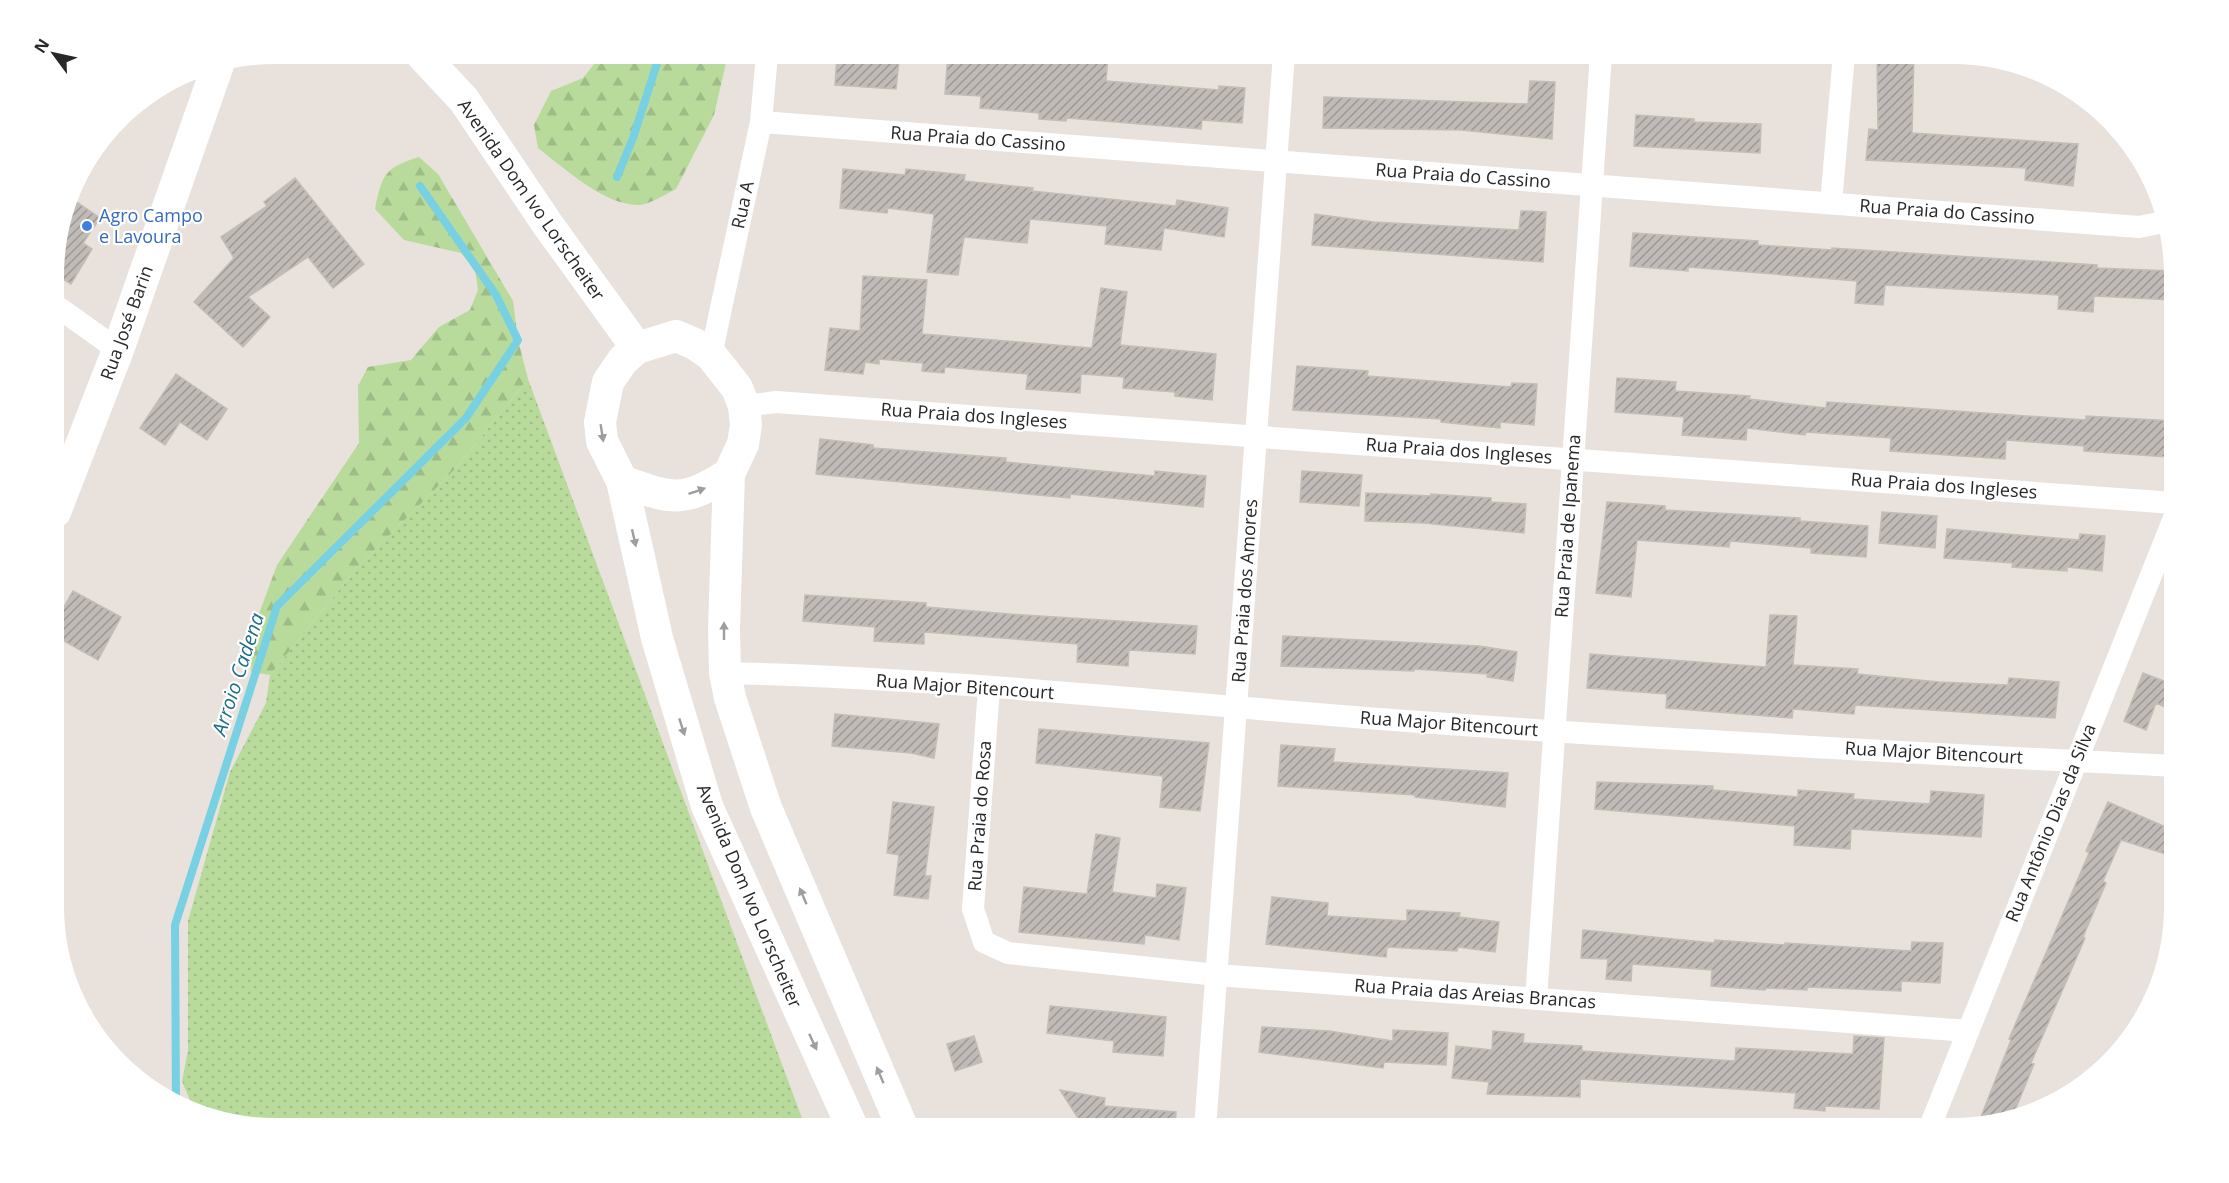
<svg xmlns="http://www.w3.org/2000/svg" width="2229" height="1183" font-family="'Open Sans',sans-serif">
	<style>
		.grass { fill: url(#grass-dots) }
		.forest { fill: url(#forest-firs) }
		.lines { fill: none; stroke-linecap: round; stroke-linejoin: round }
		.stream { stroke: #77d1e2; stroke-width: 8 }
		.building { fill: url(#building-hatch); stroke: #c4bdb5; stroke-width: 1.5 }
		.street { stroke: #fff; stroke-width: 22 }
		.secondary { stroke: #fff; stroke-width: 32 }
		.oneway { fill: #9e9e9e }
		.shop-dot { fill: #3f7fe0; stroke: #fff; stroke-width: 2 }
		.labels { text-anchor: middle; stroke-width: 4.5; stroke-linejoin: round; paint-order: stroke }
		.street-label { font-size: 18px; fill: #282828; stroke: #fff }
		.shop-label { font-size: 18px; fill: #366cbe; stroke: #fff; text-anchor: start }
		.water-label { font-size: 20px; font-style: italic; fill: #1a6f8a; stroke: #fff }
	</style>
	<defs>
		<pattern id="grass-dots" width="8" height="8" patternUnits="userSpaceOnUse" patternTransform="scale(1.5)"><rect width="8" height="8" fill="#b8db9c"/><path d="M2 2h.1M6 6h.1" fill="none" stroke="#9ebc86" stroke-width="1.8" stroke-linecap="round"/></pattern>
		<pattern id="forest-firs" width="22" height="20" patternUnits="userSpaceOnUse" patternTransform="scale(1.5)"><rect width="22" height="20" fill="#b8db9c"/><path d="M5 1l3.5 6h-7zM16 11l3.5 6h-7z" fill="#9ebc86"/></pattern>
		<pattern id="building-hatch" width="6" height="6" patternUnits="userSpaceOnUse" patternTransform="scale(1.5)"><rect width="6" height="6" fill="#c1bbb7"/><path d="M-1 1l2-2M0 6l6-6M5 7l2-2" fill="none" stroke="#9d9895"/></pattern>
	</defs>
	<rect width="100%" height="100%" fill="#e9e1db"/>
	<path class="grass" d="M 528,379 L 806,1129 L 275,1129 L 194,1110 L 182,1081 L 188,1051 L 188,921 L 230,772 L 266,703 L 270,675 L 356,569 L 457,467 Z"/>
	<path class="forest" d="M 602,54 L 728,54 L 714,115 L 676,189 C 666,194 649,205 638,205 C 604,205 564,168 538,148 L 534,125 L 551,91 L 583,78 Z
		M 419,157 L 438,174 L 513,301 L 518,340 L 528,379 L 457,467 L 356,569 L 270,675 L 251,672 L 253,630 L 277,565 L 359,443 L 358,386 L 368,367 L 411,360 L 439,327 L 470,310 L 478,290 L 475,269 L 461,253 L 404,240 L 375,209 C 382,175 384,168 419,157 Z"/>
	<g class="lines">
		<path class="stream" d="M 617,177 L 633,138 L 660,54
			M 176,1105 L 175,925 L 277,606 L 466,418 L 518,340 L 496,295 L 420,186"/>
	</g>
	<path class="building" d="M 948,54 L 1108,54 L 1106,81 L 1219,90 L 1219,86 L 1245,88 L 1242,123 L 1202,120 L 1201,129 L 1067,118 L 1066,121 L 1039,119 L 1039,113 L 980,108 L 981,96 L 945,94 Z
		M 1877,54 L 1914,54 L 1912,133 L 2078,144 L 2073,186 L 2025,180 L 2026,168 L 1866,160 L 1869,129 L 1878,130 Z
		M 837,56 L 899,61 L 896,89 L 835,85 Z
		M 1530,81 L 1555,82 L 1552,139 L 1461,130 L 1323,128 L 1324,97 L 1528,104 Z
		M 1636,115 L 1694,119 L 1694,122 L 1761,124 L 1760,153 L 1634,146 Z
		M 843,169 L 905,175 L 906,169 L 965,175 L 964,181 L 1033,188 L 1032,191 L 1176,206 L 1177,200 L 1228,208 L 1224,237 L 1164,228 L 1161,250 L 1105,244 L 1107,226 L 1030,219 L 1027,243 L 964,237 L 958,275 L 927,272 L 934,214 L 888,208 L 887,213 L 840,208 Z
		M 295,178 L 364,264 L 333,288 L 308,257 L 248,297 L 270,317 L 243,347 L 194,302 L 234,258 L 221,237 L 267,206 L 264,202 Z
		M 71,198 L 100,218 L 83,243 L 92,249 L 71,284 L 61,278 L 55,287 L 54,260 Z
		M 1521,211 L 1546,212 L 1543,262 L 1312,245 L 1315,214 L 1374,222 L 1519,230 Z
		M 1633,233 L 1758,241 L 1758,245 L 1832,250 L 1832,248 L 2097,265 L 2097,268 L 2173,271 L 2173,300 L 2094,296 L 2093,312 L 2058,309 L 2059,295 L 1885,285 L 1883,305 L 1855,303 L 1857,281 L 1688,267 L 1688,271 L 1630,266 Z
		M 863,276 L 927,280 L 922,334 L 1092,348 L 1101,288 L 1127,292 L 1120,345 L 1216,354 L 1212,400 L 1175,396 L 1175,392 L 1123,388 L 1124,377 L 1081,374 L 1080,393 L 1026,389 L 1028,374 L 945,367 L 944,373 L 922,371 L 923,363 L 879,359 L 879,364 L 865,362 L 863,374 L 825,370 L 830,328 L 860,331 Z
		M 1297,366 L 1368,371 L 1367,376 L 1445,382 L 1511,387 L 1512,383 L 1537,384 L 1534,425 L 1500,422 L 1500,428 L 1441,422 L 1441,419 L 1293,410 Z
		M 176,374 L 227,409 L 207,440 L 180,422 L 165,445 L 140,428 Z
		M 1617,378 L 1676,382 L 1675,391 L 1750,396 L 1749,399 L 1826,408 L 1827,402 L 2086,420 L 2086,416 L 2174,421 L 2174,442 L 2168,457 L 2084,451 L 2084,446 L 2006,440 L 2005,459 L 1890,451 L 1891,438 L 1806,432 L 1805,435 L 1747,428 L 1746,440 L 1682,435 L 1684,417 L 1615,412 Z
		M 820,439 L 873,445 L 873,448 L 1006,458 L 1006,462 L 1089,470 L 1155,476 L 1155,471 L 1206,476 L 1203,507 L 1070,494 L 1070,498 L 816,474 Z
		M 1302,471 L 1362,475 L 1359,506 L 1300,502 Z
		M 1366,493 L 1431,496 L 1431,494 L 1491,498 L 1491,502 L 1526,504 L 1524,533 L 1424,523 L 1365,521 Z
		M 1607,502 L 1665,506 L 1665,510 L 1800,518 L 1800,521 L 1868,526 L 1866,557 L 1811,553 L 1811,548 L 1730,541 L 1729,547 L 1637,540 L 1631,597 L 1596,593 Z
		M 1882,512 L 1937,516 L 1935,548 L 1879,543 Z
		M 1947,529 L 2079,540 L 2080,534 L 2105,536 L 2102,571 L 2067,567 L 2067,571 L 2012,567 L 2013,563 L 1944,558 Z
		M 73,591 L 121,617 L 98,660 L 55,636 L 55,623 Z
		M 805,595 L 926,603 L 926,607 L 1009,614 L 1197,626 L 1195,654 L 1129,650 L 1128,666 L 1077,662 L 1078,644 L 924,632 L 924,644 L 874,641 L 875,627 L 803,621 Z
		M 1770,615 L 1797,616 L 1793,665 L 1858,669 L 1857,674 L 1939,682 L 2008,685 L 2009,678 L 2059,682 L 2055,718 L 1855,705 L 1854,714 L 1793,709 L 1792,718 L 1666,708 L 1667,694 L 1587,688 L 1590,654 L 1766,667 Z
		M 1283,636 L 1479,646 L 1517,652 L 1513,681 L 1487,677 L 1488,674 L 1414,669 L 1414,671 L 1281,666 Z
		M 2143,673 L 2174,685 L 2174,711 L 2156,703 L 2146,730 L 2124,721 Z
		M 835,714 L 939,724 L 934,758 L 911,753 L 832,746 Z
		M 1039,729 L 1209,743 L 1200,811 L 1160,807 L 1163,776 L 1036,763 Z
		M 1281,745 L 1335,749 L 1333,762 L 1508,773 L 1505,807 L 1415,797 L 1415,795 L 1278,786 Z
		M 1597,782 L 1713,786 L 1713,790 L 1798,797 L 1798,790 L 1854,794 L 1853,799 L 1930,804 L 1931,791 L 1984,795 L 1981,837 L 1851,829 L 1850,849 L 1794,845 L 1795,826 L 1595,809 Z
		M 893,802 L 934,807 L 925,876 L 931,876 L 928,899 L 894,895 L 899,855 L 887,853 Z
		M 2108,802 L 2175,831 L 2175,857 L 2121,840 L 2103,881 L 2106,883 L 2083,937 L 2085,938 L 2031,1063 L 2034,1064 L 2011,1120 L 1977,1127 L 2011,1040 L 2009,1039 L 2089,853 L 2086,851 Z
		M 1096,834 L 1120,838 L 1112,892 L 1156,898 L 1157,884 L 1186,888 L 1179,940 L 1145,935 L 1144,944 L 1019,932 L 1024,887 L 1087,894 Z
		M 1272,897 L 1328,903 L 1327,916 L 1407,921 L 1407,910 L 1460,913 L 1459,917 L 1499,922 L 1495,952 L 1458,947 L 1457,951 L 1387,947 L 1386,957 L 1266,944 Z
		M 1583,930 L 1714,943 L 1715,940 L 1785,945 L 1785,943 L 1911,951 L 1912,942 L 1943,943 L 1940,983 L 1901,981 L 1901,991 L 1807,987 L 1807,990 L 1766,988 L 1765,990 L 1711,986 L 1712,970 L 1632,964 L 1631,981 L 1606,979 L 1608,959 L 1581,958 Z
		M 1050,1006 L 1166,1017 L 1163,1056 L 1113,1052 L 1114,1041 L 1047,1033 Z
		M 1262,1027 L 1329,1031 L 1393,1041 L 1393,1030 L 1448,1033 L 1446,1065 L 1384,1062 L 1383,1068 L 1259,1052 Z
		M 1493,1031 L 1524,1034 L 1523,1043 L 1582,1046 L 1582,1051 L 1735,1061 L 1736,1048 L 1853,1054 L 1854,1036 L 1884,1038 L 1879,1109 L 1825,1106 L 1825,1111 L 1794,1108 L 1796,1093 L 1580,1079 L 1580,1097 L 1487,1094 L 1489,1082 L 1452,1078 L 1456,1046 L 1492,1050 Z
		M 974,1036 L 982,1062 L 955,1071 L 947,1044 Z
		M 1060,1090 L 1105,1098 L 1104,1106 L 1176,1112 L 1175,1129 L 1085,1129 Z"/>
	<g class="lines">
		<path class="street" d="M 761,122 L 2139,227 L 2164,222
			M 1831,203 L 1844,54
			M 55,305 L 118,350
			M 711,355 L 761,122 L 767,54
			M 744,406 L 776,402 L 2174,503
			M 725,673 C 943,678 1162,702 1380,719 C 1645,739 1910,753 2175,766
			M 989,688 L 973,909 L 984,942 L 1008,953 L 1217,975 L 1968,1031
			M 1536,999 L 1601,54
			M 1205,1129 L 1284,54
			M 1929,1129 L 2174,518"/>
		<path class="secondary" d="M 421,54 L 464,100 L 548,225 L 637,348
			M 622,481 C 672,499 681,504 729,474
			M 55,512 L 118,350 L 218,65
			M 853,1129 L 707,806 L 657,638 L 622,481 L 602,441 L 600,422 L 608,382 L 623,360 L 637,348 L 676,336 L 695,344 L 711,355 L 737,388 L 744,406 L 746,425 L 743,444 L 729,474 L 724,628 L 725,673 L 730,698 L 766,808 L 903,1129"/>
	</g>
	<defs><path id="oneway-solid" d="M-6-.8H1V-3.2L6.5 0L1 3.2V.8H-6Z" transform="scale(1.5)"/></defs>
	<g class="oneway">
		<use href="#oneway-solid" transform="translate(602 433) rotate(81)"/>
		<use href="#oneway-solid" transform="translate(697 491) rotate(-19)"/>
		<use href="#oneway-solid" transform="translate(634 538) rotate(77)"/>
		<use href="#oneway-solid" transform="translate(724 631) rotate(-90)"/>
		<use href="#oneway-solid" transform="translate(682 727) rotate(72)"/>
		<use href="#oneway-solid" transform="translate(803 896) rotate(-113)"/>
		<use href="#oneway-solid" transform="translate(813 1042) rotate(65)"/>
		<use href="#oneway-solid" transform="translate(880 1075) rotate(-113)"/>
	</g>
	<circle class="shop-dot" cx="87" cy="226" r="6"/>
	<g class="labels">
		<g class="street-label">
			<text transform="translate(978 139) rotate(4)" y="6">Rua Praia do Cassino</text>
			<text transform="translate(1463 176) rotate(4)" y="6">Rua Praia do Cassino</text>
			<text transform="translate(531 200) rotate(55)" y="6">Avenida Dom Ivo Lorscheiter</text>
			<text transform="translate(743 205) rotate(-78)" y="6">Rua A</text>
			<text transform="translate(1947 212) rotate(4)" y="6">Rua Praia do Cassino</text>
			<text transform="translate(127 323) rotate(-70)" y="6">Rua José Barin</text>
			<text transform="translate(974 416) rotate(4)" y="6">Rua Praia dos Ingleses</text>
			<text transform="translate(1459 451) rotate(4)" y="6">Rua Praia dos Ingleses</text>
			<text transform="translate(1944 486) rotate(4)" y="6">Rua Praia dos Ingleses</text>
			<text transform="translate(1568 526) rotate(-86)" y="6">Rua Praia de Ipanema</text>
			<text transform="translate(1245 591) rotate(-86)" y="6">Rua Praia dos Amores</text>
			<text transform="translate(965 687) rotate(4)" y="6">Rua Major Bitencourt</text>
			<text transform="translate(1449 724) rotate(4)" y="6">Rua Major Bitencourt</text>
			<text transform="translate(1934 753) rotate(3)" y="6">Rua Major Bitencourt</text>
			<text transform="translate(980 816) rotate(-86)" y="6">Rua Praia do Rosa</text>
			<text transform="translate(2051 823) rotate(-68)" y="6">Rua Antônio Dias da Silva</text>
			<text transform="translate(749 896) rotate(67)" y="6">Avenida Dom Ivo Lorscheiter</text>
			<text transform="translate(1475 994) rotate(4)" y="6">Rua Praia das Areias Brancas</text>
		</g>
		<g class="shop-label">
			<text x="99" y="222">Agro Campo<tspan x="99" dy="21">e Lavoura</tspan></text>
		</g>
		<g class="water-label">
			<text transform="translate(238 674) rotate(-72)" y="7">Arroio Cadena</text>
		</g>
	</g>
	<path d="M0 0H2229V1183H0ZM275 64H1953A211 211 0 0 1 2164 275V907A211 211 0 0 1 1953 1118H275A211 211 0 0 1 64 907V275A211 211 0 0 1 275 64Z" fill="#fff" fill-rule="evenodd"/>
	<g transform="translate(54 54) rotate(303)" stroke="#ffffff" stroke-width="4.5" paint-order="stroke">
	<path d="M0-4.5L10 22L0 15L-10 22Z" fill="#282828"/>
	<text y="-9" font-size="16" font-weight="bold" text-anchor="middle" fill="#282828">N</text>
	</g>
</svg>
